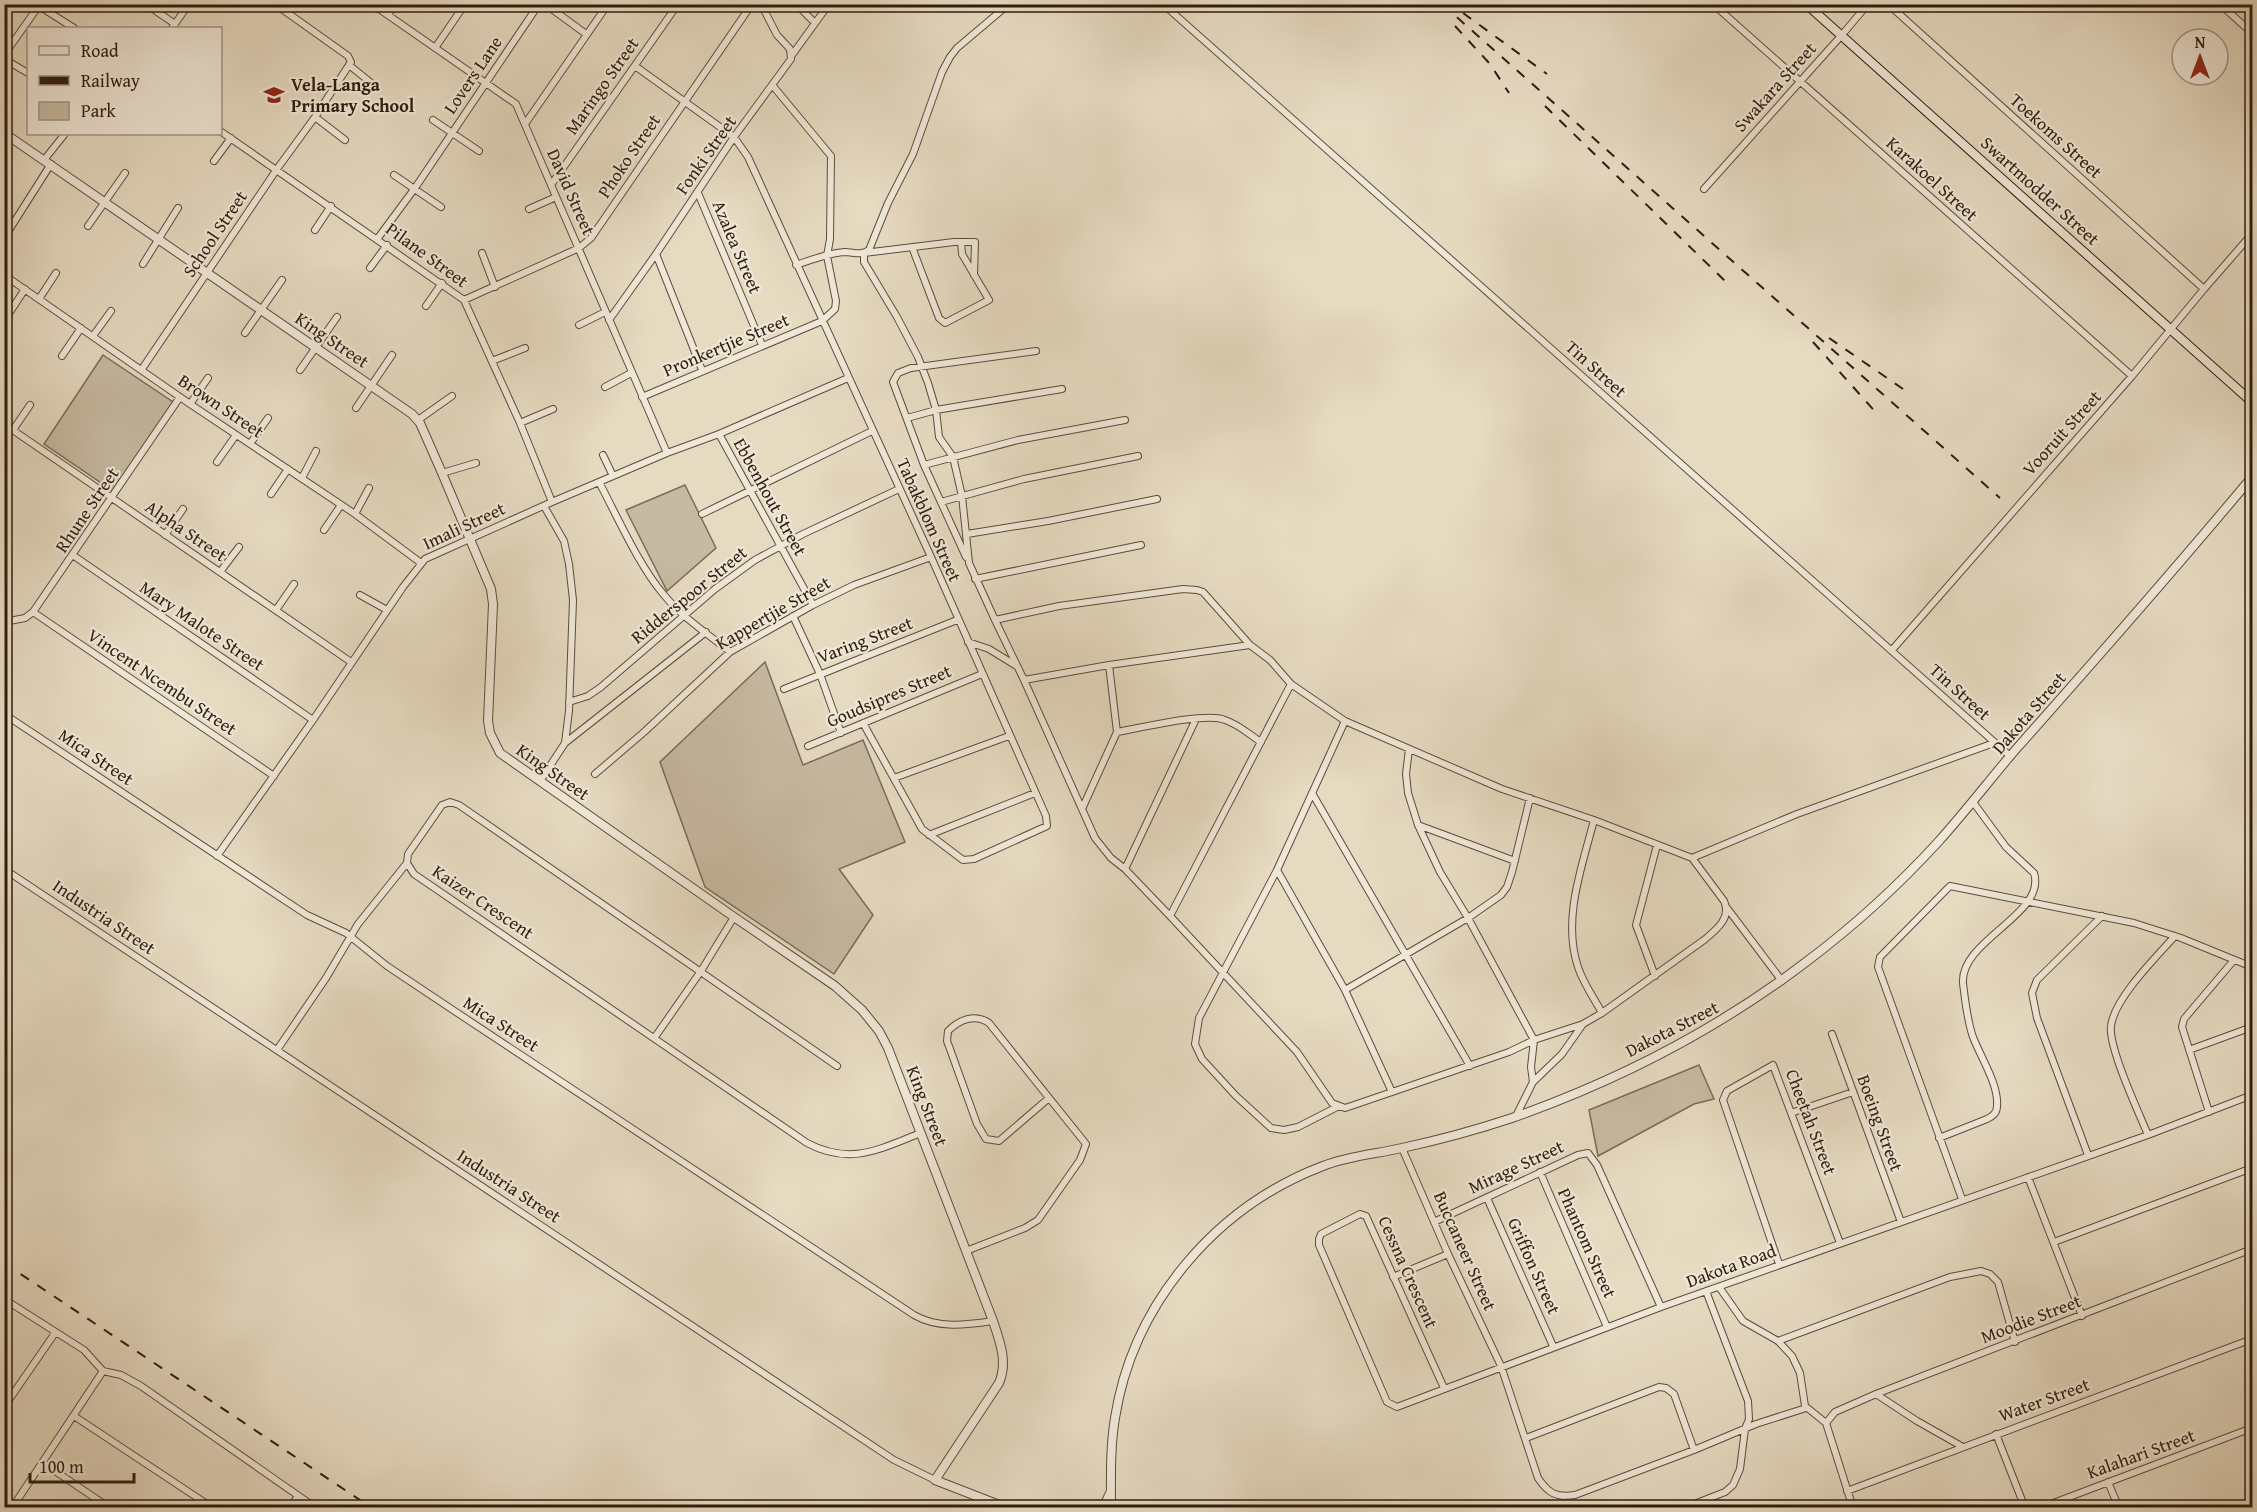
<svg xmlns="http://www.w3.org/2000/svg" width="2257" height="1512" font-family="'Gentium Book Plus',serif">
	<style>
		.green { fill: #c7baa2; stroke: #7b6b58; stroke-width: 1.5 }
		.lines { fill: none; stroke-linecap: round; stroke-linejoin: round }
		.minor-casing { stroke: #5d4c3a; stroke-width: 8 }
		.tertiary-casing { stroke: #5d4c3a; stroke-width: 10 }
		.secondary-casing { stroke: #2f1c0d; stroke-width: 10 }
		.minor { stroke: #efe7d7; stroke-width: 6 }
		.tertiary { stroke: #efe7d7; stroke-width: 8 }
		.secondary { stroke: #efe7d7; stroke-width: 8 }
		.rail { stroke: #2f1c0d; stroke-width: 2; stroke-dasharray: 10 10; stroke-linecap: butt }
		.labels { text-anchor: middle; stroke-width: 4.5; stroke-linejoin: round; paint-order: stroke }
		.street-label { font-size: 18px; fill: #2f1c0d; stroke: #efe7d7 }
		.poi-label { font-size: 18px; font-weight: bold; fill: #2f1c0d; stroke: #efe7d7; text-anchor: start }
	</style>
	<rect width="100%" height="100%" fill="#e6dac1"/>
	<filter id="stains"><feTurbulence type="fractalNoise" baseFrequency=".00333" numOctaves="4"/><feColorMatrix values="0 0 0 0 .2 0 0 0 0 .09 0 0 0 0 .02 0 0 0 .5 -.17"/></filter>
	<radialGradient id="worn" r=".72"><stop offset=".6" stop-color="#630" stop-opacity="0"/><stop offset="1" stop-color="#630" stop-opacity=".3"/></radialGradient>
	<path class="green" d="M 103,355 L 173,402 L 113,491 L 44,444 Z
		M 685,485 L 716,548 L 667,591 L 626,510 Z
		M 765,662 L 803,765 L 863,740 L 905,842 L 839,869 L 873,915 L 834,974 L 705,887 L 660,762 Z
		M 1699,1065 L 1714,1099 L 1694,1104 L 1598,1156 L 1589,1110 Z"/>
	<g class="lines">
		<g class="minor-casing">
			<path id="minor" d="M 372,4 L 516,104 L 667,453
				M 545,4 L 586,34
				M 796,4 L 815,23
				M 1163,4 L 2010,756
				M 1713,4 L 2132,376
				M 1888,4 L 2204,289
				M 2220,4 L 2252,33
				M 39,6 L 74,28
				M 153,9 L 175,24
				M 388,15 L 395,4
				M 172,28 L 189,4
				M 435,48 L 465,4
				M 4,55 L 40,4
				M 792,55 L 829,4
				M 4,59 L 28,73
				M 349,65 L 375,86
				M 635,66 L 734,137 L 748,157 L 931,557 L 1046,816 L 1047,826 L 974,859 L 963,860 L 922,829 L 863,723
				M 315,117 L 345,140
				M 433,120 L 479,151
				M 525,124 L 608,4
				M 220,131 L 464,300 L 520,423 L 552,502
				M 44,160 L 64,135
				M 214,161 L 231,138
				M 394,175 L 441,207
				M 551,185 L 678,4
				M 1704,189 L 1841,36 L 1868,4
				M 698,193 L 762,345
				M 529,209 L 556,197
				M 88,226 L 125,173
				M 315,230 L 331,206
				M 4,238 L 51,164
				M 378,238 L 415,188 L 539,4
				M 961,242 L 975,242 L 974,275
				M 912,247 L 939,318 L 945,323 L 989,300 L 962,254 L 961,242 L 954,242 L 864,253 L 864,262 L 897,317 L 918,357 L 928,383 L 936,410 L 939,437 L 953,457 L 962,496 L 969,563 L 995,620
				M 482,253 L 495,287
				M 656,254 L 702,370
				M 143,264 L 178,208
				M 796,265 C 811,260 828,253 845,252 C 854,252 860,256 869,250 L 888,203 L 913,154 L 942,72 L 950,57 L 957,48 L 1009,4
				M 370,268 L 387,245
				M 4,275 L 190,404 L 355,514 L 421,563
				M 39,299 L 56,273
				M 464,300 L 579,248 L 591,238 L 752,4
				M 426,306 L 442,283
				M 6,318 L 25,289
				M 609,320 L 656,254 L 734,137 L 791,59 L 790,49 L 777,35 L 761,4
				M 579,325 L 605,312
				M 245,333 L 282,280
				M 93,336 L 111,311
				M 62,356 L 81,328
				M 492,361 L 525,348
				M 142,369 L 277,169 L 315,117 L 351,62 L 348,56 L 275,4
				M 300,370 L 337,317
				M 605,387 L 631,373
				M 642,397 L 822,321 L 835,309 L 836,301 L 827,256 L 830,239 L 831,156 L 773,86
				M 190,404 L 208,378
				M 356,408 L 392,355
				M 907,418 L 936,410 L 1062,389
				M 418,420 L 452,396
				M 520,423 L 553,409
				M 4,424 L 351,662
				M 13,430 L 30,405
				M 719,434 L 813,605
				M 250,444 L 268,418
				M 603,455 L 613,476
				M 217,462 L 236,435
				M 924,465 L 1018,440 L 1125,420
				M 442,473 L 476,463
				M 302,478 L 316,451
				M 599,482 C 617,516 639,566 664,595 C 682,617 708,634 730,652
				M 271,494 L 288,469
				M 941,502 L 1024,479 L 1138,456
				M 544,506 L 564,541 L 569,564 L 573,600 L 569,711 L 565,743
				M 355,514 L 369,488
				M 702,514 L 872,431
				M 324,530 L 341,505
				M 967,534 L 1048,521 L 1157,499
				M 165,535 L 183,509
				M 74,556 L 313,720
				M 966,557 L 924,465 L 893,382 L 898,373 L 911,368 L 1036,351
				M 220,572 L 239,547
				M 975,579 L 1141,545
				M 1183,589 L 1197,590 L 1203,592 L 1250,645 L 1270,660 L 1291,684 L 1345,721 L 1502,789 L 1594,820 L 1692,858 L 1724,901 C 1732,918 1716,930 1704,940 L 1602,1013 L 1583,1024 L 1534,1040 L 1509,1052 L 1357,1104 L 1345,1108 L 1332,1103 L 1297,1052 L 1170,916 L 1125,869 L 1111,858 L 1095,838 L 1024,680 L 995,620 L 1059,606 Z
				M 360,595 L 387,610
				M 276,610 L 294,584
				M 33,612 L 274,776
				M 793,616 L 820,674 L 841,733
				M 4,622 L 25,618 L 33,612 L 180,397
				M 968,642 L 989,649 L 1015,665
				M 1892,650 L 2132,376 L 2204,289 L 2252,234
				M 1024,680 L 1109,665 L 1250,645
				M 784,689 L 957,620
				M 569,702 L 588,696 L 601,687 L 715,589 L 755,560 L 803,534 L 899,489
				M 4,714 L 307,915 L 346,933 L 387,966 L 462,1016 L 914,1315 C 938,1329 966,1325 993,1321
				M 1117,732 C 1141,728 1205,712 1225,720 C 1238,724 1250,735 1261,742
				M 808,746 L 982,674
				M 1409,749 L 1406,774 L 1408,793 L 1418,825 L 1440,872 L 1468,918 L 1534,1040 L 1531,1067 L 1533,1082
				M 595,774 L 643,733 L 730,652 L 813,605 L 854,585 L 931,557
				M 894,778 L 1009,736
				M 540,781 L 565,743 L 706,632
				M 1312,793 L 1470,1066
				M 1082,809 L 1117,732 L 1109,665
				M 1594,820 C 1582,867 1562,919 1578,967 C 1583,983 1594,998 1602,1013
				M 1418,825 L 1515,861
				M 929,835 L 1035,793
				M 217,856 L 313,720 L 403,587 L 425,559 L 552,502 L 667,453 L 719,434 L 848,378
				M 1692,858 L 1797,814 L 1994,743
				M 4,869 L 894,1460 L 935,1480
				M 1125,869 L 1196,719
				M 1277,870 L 1345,990 L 1392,1092
				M 1727,908 L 1782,981
				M 1170,916 L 1291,684
				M 1655,976 L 1636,925 L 1657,845
				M 1345,990 L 1468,918 L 1501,895 L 1507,887 L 1512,872 L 1530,798
				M 1832,1034 L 1901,1222
				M 655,1037 L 701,971 L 734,917
				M 277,1050 L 326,978 L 358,924 L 407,863
				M 2189,1050 L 2252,1027
				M 837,1066 L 459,805 L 450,802 L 442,805 L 408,854 L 407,863 L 414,874 L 807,1143 C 851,1166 879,1149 921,1133
				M 1339,1106 L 1298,1127 L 1284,1130 L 1271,1128 L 1236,1096 L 1202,1059 L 1195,1044 L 1199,1018 L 1277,870 L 1345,721
				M 2209,1112 L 2182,1027 L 2184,1019 L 2234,960
				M 1791,1113 L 1853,1092
				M 1516,1116 L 1533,1082 L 1562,1054 L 1583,1024
				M 2148,1135 C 2139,1113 2108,1047 2111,1026 C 2114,999 2156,957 2175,936
				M 1939,1138 L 1987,1119 C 1993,1116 1997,1113 1997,1106 C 1999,1085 1980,1056 1973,1037 C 1967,1020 1965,1000 1963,983 C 1960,940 2047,914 2034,873 L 2006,847 L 1973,802
				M 1402,1148 L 1448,1254 L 1501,1366 L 1538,1478 C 1548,1493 1556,1498 1575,1495 L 1694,1450 L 1756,1424 L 1806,1408
				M 2088,1155 L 2037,1018 L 2032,993 L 2037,980 L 2102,916
				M 1540,1172 L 1607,1327
				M 2028,1177 L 2082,1316
				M 1487,1198 L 1553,1346
				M 1962,1199 L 1878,967 L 1880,957 L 1950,886 L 2134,923 L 2181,938 L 2252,967
				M 1434,1222 L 1578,1155 L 1588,1153 L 1597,1165 L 1661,1307
				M 2054,1242 L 2252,1168
				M 966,1251 L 1025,1228 L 1038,1220 L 1080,1160 L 1086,1144 L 989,1023 C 975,1013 959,1020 948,1031 L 947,1041 L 950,1049 L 977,1124 L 986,1139 L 999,1141 L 1049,1098
				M 1779,1264 L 1723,1100 L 1727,1091 L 1773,1065 L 1840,1243
				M 1393,1277 L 1448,1254
				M 1719,1287 L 1743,1321 L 1778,1341 L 1792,1356 L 1800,1373 L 1805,1406 L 1826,1423
				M 4,1299 L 84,1350 L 103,1371 L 121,1375 L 141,1386 L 316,1508
				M 1778,1341 L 1950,1277 L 1981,1271 L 1990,1274 L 1998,1282 L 2015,1342
				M 1444,1388 L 1366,1216 L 1360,1214 L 1321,1234 L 1319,1239 L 1319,1245 L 1387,1402 L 1397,1407 L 1661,1307 L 2148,1135 L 2252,1095
				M 1876,1394 L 1917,1421 L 1963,1447
				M 4,1407 L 55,1333
				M 74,1416 L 213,1508
				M 1826,1423 L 1835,1412 L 1876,1394 L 2252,1249
				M 1826,1423 L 1853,1508
				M 1996,1434 L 2025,1508
				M 1526,1438 L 1659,1387 L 1666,1388 L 1674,1394 L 1694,1450
				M 43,1463 L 110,1508
				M 2108,1482 L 2119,1508
				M 1847,1491 L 2252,1339
				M 12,1508 L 103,1371
				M 290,1508 L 298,1496
				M 1684,1508 L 1725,1492 L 1733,1485 L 1740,1469 L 1745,1429 L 1749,1419 L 1748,1401 L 1706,1291
				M 2040,1508 L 2252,1428"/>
		</g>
		<g class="tertiary-casing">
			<path id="tertiary" d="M 4,133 L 412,414 L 420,423 L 442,473 L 491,589 L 493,604 L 488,721 L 490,733 L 500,753 L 734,917 L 835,986 L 862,1010 L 879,1031 L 888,1048 L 993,1321 C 1000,1342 1008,1362 999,1383 L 935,1480 L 1007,1508
				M 1103,1508 L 1110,1493
				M 1111,1508 C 1111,1478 1110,1448 1115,1418 C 1133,1304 1215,1207 1323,1166 C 1348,1156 1376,1154 1402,1148 C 1439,1140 1476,1130 1512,1118 C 1617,1081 1718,1029 1806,962 C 1854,926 1898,886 1939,841 C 1966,811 1991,778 2017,748 C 2097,658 2176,568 2252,477"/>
		</g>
		<g class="secondary-casing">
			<path id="secondary" d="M 1806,4 L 2252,402"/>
		</g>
		<use href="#minor" class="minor"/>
		<use href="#tertiary" class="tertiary"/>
		<use href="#secondary" class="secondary"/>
		<path class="rail" d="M 1396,4 L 1399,11
			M 1442,4 L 2000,498
			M 1463,13 L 1547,74
			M 1455,26 L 1490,64 L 1509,93
			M 1545,106 L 1726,282
			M 1829,338 L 1903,389
			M 1813,342 L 1879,416
			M 4,1263 L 372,1508"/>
	</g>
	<defs>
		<g id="school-bare" transform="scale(1.62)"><path d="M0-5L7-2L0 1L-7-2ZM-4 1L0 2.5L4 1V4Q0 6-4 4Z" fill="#8f2418" stroke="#efe7d7" stroke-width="2.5" paint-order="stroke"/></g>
	</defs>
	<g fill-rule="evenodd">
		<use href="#school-bare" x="274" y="95"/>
	</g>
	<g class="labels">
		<g class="street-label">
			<text transform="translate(473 75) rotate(-56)" y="6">Lovers Lane</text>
			<text transform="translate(602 86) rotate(-55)" y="6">Maringo Street</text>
			<text transform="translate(1775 87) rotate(-48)" y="6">Swakara Street</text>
			<text transform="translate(2056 136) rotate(42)" y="6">Toekoms Street</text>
			<text transform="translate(706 155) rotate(-55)" y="6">Fonki Street</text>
			<text transform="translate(629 156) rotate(-56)" y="6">Phoko Street</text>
			<text transform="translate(1932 179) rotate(42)" y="6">Karakoel Street</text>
			<text transform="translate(2040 191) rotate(42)" y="6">Swartmodder Street</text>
			<text transform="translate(571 192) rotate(66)" y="6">David Street</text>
			<text transform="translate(215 234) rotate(-56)" y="6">School Street</text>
			<text transform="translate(737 247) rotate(67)" y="6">Azalea Street</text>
			<text transform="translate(427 255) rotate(36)" y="6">Pilane Street</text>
			<text transform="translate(332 340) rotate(34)" y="6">King Street</text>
			<text transform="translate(726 345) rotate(-23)" y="6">Pronkertjie Street</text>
			<text transform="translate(1596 369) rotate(42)" y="6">Tin Street</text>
			<text transform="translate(221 406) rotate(34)" y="6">Brown Street</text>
			<text transform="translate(2062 433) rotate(-48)" y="6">Vooruit Street</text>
			<text transform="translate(770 497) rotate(61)" y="6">Ebbenhout Street</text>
			<text transform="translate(87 510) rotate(-56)" y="6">Rhune Street</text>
			<text transform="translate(929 520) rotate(66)" y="6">Tabakblom Street</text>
			<text transform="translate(464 526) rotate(-25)" y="6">Imali Street</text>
			<text transform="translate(186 531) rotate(34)" y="6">Alpha Street</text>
			<text transform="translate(689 595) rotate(-39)" y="6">Ridderspoor Street</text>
			<text transform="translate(773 613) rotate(-30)" y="6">Kappertjie Street</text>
			<text transform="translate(202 626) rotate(34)" y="6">Mary Malote Street</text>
			<text transform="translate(865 640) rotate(-21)" y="6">Varing Street</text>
			<text transform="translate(162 682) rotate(34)" y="6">Vincent Ncembu Street</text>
			<text transform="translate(1960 692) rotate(42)" y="6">Tin Street</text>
			<text transform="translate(889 696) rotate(-23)" y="6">Goudsipres Street</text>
			<text transform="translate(2029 713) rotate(-49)" y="6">Dakota Street</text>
			<text transform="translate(96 757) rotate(34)" y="6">Mica Street</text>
			<text transform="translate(553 772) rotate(35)" y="6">King Street</text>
			<text transform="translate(483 902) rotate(34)" y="6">Kaizer Crescent</text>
			<text transform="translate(104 917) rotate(34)" y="6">Industria Street</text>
			<text transform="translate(501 1024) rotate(33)" y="6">Mica Street</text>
			<text transform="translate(1672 1029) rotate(-27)" y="6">Dakota Street</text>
			<text transform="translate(927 1106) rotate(69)" y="6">King Street</text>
			<text transform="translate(1811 1122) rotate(69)" y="6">Cheetah Street</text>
			<text transform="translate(1880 1123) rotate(70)" y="6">Boeing Street</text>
			<text transform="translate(1516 1167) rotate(-25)" y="6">Mirage Street</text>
			<text transform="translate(509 1186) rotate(33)" y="6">Industria Street</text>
			<text transform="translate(1587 1243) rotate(66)" y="6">Phantom Street</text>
			<text transform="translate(1465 1251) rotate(66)" y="6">Buccaneer Street</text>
			<text transform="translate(1534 1266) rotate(66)" y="6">Griffon Street</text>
			<text transform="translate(1731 1266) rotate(-20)" y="6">Dakota Road</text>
			<text transform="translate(1408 1272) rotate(66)" y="6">Cessna Crescent</text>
			<text transform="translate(2031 1319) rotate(-21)" y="6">Moodie Street</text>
			<text transform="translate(2044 1400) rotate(-20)" y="6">Water Street</text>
			<text transform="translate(2141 1454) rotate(-20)" y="6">Kalahari Street</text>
		</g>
		<g class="poi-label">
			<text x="291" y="91">Vela-Langa<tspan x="291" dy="21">Primary School</tspan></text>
		</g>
	</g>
	<rect width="2257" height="1512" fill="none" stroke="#e6dac1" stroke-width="24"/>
	<rect x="6" y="6" width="2245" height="1500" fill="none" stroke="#2f1c0d" stroke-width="3"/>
	<rect x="12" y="12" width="2233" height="1488" fill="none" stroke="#2f1c0d" stroke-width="1.5"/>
	<rect x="27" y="27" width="195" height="108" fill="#efe7d7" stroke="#a29686" stroke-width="1.5"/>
	<rect x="39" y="46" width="30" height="9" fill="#efe7d7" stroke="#a29686" stroke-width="1.5"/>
	<text x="81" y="57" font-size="18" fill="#2f1c0d">Road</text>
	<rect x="39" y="76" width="30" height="9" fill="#2f1c0d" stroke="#a29686" stroke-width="1.5"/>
	<text x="81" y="87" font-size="18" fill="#2f1c0d">Railway</text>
	<rect x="39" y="102" width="30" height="18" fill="#c7baa2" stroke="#a29686" stroke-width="1.5"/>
	<text x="81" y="117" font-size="18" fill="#2f1c0d">Park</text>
	<g transform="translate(2200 57)"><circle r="28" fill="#efe7d7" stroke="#a29686" stroke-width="1.5"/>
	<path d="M0-4.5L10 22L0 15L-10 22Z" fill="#8f2418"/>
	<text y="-9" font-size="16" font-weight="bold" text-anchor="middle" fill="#2f1c0d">N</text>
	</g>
	<path d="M30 1473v9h104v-9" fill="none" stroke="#2f1c0d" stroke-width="3"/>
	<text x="39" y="1473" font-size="18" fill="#2f1c0d" stroke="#efe7d7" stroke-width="4.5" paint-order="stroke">100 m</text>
	<rect width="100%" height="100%" filter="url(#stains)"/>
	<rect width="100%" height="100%" fill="url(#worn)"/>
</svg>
